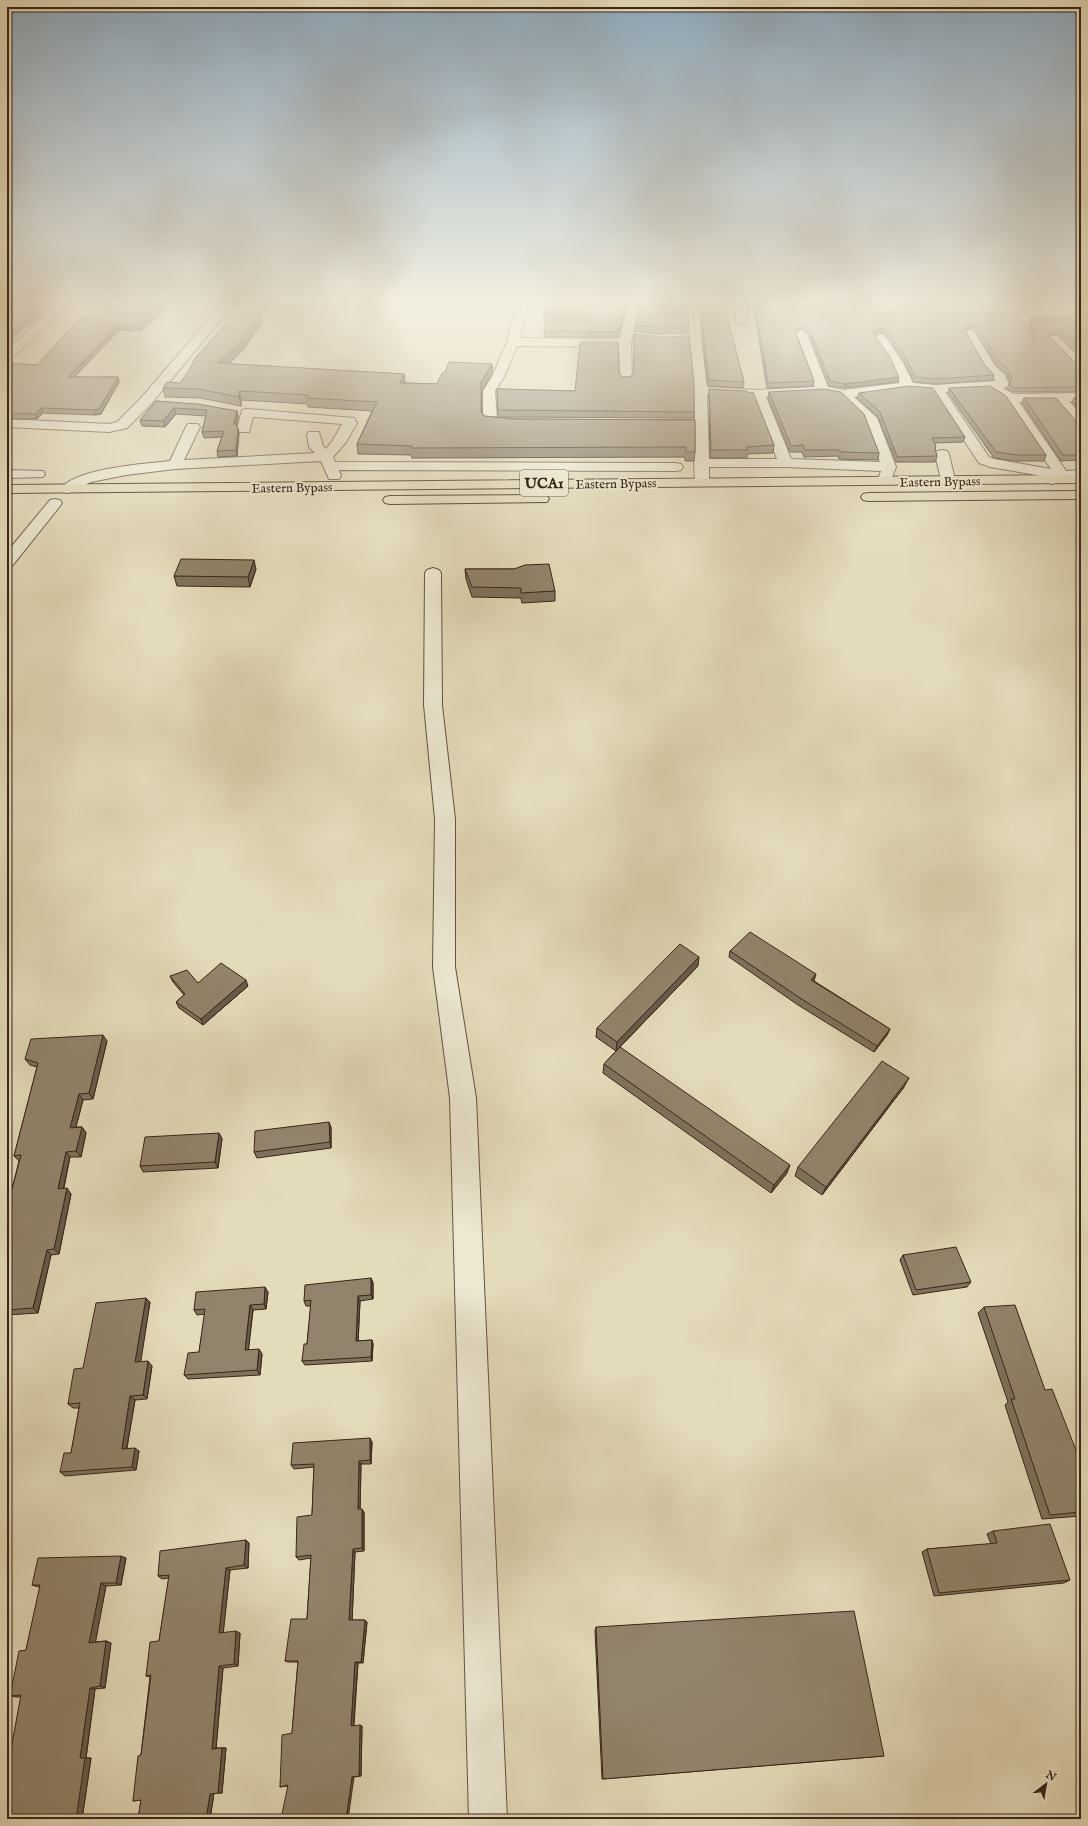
<svg xmlns="http://www.w3.org/2000/svg" width="1088" height="1826" font-family="'IM FELL English',serif">
	<style>
		.lines { fill: none; stroke-linecap: round; stroke-linejoin: round }
		.minor-casing { stroke: #645240; stroke-width: 2 }
		.major-casing { stroke: #392518; stroke-width: 2 }
		.minor { fill: #ede8d2; fill-rule: evenodd }
		.major { fill: #e4dbba; fill-rule: evenodd }
		.wall { fill: #7e725d; stroke: #392518 }
		.shaded-wall { fill: #665c4c; stroke: #392518 }
		.building { fill: #92846c; stroke: #392518 }
		.labels { text-anchor: middle; stroke-width: 4; stroke-linejoin: round; paint-order: stroke }
		.far-street-label { font-size: 13px; fill: #392518; stroke: #ede8d2 }
		.shield { fill: #ede8d2; stroke: #6f6050; stroke-width: 1 }
		.shield-label { font-size: 15px; font-weight: bold; fill: #392518 }
	</style>
	<rect width="100%" height="100%" fill="#e4dbba"/>
	<filter id="stains"><feTurbulence type="fractalNoise" baseFrequency=".005" numOctaves="4"/><feColorMatrix values="0 0 0 0 .2 0 0 0 0 .09 0 0 0 0 .02 0 0 0 .5 -.17"/></filter>
	<radialGradient id="worn" r=".72"><stop offset=".6" stop-color="#630" stop-opacity="0"/><stop offset="1" stop-color="#630" stop-opacity=".3"/></radialGradient>
	<g class="lines">
		<g class="minor-casing">
			<path id="minor" d="M 56,305 L 69,305 L 11,359 L 7,360 L 7,350 Z
				M 221,305 L 233,305 L 151,404 L 127,428 L 109,432 L 7,427 L 7,419 L 109,424 L 117,422 L 141,398 Z
				M 516,305 L 528,305 L 520,338 L 620,339 L 627,305 L 639,305 L 631,343 L 632,379 L 630,382 L 622,382 L 620,379 L 619,347 L 517,346 L 504,377 L 495,391 L 497,418 L 521,420 L 523,423 L 521,426 L 516,427 L 485,424 L 483,421 L 483,391 L 492,377 L 507,342 Z
				M 688,305 L 700,305 L 701,337 L 707,387 L 758,390 L 815,387 L 795,334 L 801,330 L 807,334 L 828,387 L 844,390 L 900,383 L 890,361 L 874,338 L 880,334 L 884,335 L 902,361 L 913,383 L 936,385 L 996,381 L 984,368 L 964,333 L 970,329 L 974,331 L 995,366 L 1005,375 L 1009,384 L 1007,387 L 1003,388 L 1013,394 L 1081,393 L 1081,401 L 1069,401 L 1081,415 L 1081,427 L 1076,426 L 1055,401 L 1019,402 L 1066,471 L 1081,470 L 1081,478 L 1065,479 L 1053,484 L 1048,483 L 1046,480 L 1048,477 L 990,467 L 979,463 L 932,392 L 908,390 L 854,397 L 877,418 L 896,467 L 890,483 L 880,483 L 878,480 L 881,471 L 786,467 L 709,467 L 709,482 L 707,485 L 697,485 C 692,478 695,439 695,428 L 664,428 L 659,427 L 657,424 L 659,421 L 664,420 L 695,420 C 695,381 689,344 688,305 ZM 989,390 L 1005,401 L 1051,469 L 994,459 L 989,457 L 945,392 ZM 707,394 L 753,397 L 777,459 L 709,459 ZM 823,394 L 840,397 L 864,420 L 880,462 L 791,459 L 766,397 Z
				M 735,305 L 747,305 L 748,322 L 746,324 L 738,324 L 736,322 Z
				M 1009,305 L 1021,305 L 1023,312 C 1018,317 987,319 982,314 L 988,311 L 1011,309 Z
				M 1054,335 L 1058,336 L 1081,360 L 1081,371 L 1077,370 L 1050,342 L 1048,339 L 1050,336 Z
				M 247,409 L 354,418 L 357,423 L 346,442 L 333,457 L 335,462 L 676,463 L 681,464 L 683,467 L 681,470 L 676,471 L 339,470 L 341,476 L 339,479 L 329,479 L 321,461 L 175,469 L 126,475 L 91,482 L 68,493 L 63,492 L 61,489 C 75,468 145,464 170,461 L 186,427 L 188,424 L 198,424 L 200,427 L 184,460 L 315,453 L 309,447 L 307,435 L 309,432 L 319,432 L 323,446 L 326,449 L 333,440 L 342,424 L 253,417 L 249,432 L 239,432 L 237,429 L 242,410 Z
				M 942,450 L 947,451 L 949,454 L 955,480 L 953,483 L 943,483 L 941,480 L 935,454 L 937,451 Z
				M 7,470 L 43,471 L 45,474 L 43,477 L 7,478 Z
				M 55,499 L 60,500 L 62,503 L 60,506 L 13,565 L 7,567 L 7,552 L 50,500 Z
				M 433,568 L 439,570 L 441,573 L 442,705 L 455,819 L 455,967 L 476,1098 L 507,1819 L 469,1819 L 450,1098 L 433,967 L 435,819 L 424,705 L 425,573 L 427,570 Z"/>
		</g>
		<g class="major-casing">
			<path id="major" d="M 1081,475 L 1081,483 L 7,493 L 7,485 Z
				M 1081,491 L 1081,499 L 868,501 L 863,500 L 861,497 L 863,494 L 868,493 Z
				M 542,495 L 547,496 L 549,499 L 547,502 L 390,504 L 385,503 L 383,500 L 385,497 L 390,496 Z"/>
		</g>
		<use href="#minor" class="minor"/>
		<use href="#major" class="major"/>
	</g>
	<path class="wall" d="M 7,305 L 52,305 L 30,325 L 27,325 L 7,345 Z
		M 543,305 L 627,305 L 621,330 L 618,333 L 618,337 L 544,337 L 546,318 L 544,318 L 545,305 Z
		M 701,305 L 724,305 L 744,382 L 743,388 L 708,386 L 702,337 Z
		M 753,305 L 1010,305 L 1009,308 L 937,308 L 934,310 L 938,313 L 1031,334 L 1029,322 L 1031,317 L 1081,316 L 1081,358 L 1059,335 L 1050,335 L 1049,336 L 1078,366 L 1081,367 L 1081,392 L 1013,392 L 1007,389 L 1010,382 L 1006,374 L 996,365 L 975,330 L 971,328 L 965,331 L 984,364 L 994,375 L 993,380 L 936,384 L 914,382 L 903,360 L 885,334 L 880,333 L 875,336 L 898,382 L 844,388 L 829,386 L 808,333 L 800,329 L 796,333 L 814,381 L 813,386 L 767,388 Z
		M 1073,305 L 1081,305 L 1081,315 Z
		M 162,306 L 164,306 L 165,310 L 140,331 L 119,330 L 74,377 L 118,377 L 119,382 L 101,414 L 95,415 L 43,413 L 37,419 L 7,419 L 7,363 L 37,365 L 96,318 Z
		M 262,322 L 243,350 L 229,364 L 404,374 L 405,383 L 437,384 L 444,374 L 492,364 L 492,373 L 482,391 L 482,412 L 484,416 L 515,419 L 695,420 L 695,452 L 694,461 L 685,461 L 685,457 L 412,458 L 411,455 L 358,454 L 357,444 L 372,411 L 308,407 L 308,404 L 241,400 L 241,406 L 200,398 L 165,397 L 163,388 L 180,383 Z
		M 635,325 L 688,327 L 687,333 L 660,334 L 635,331 Z
		M 634,334 L 694,412 L 694,418 L 498,417 L 497,389 L 575,391 L 619,373 L 622,377 L 630,377 L 634,373 Z
		M 949,388 L 1046,455 L 1044,461 L 1015,461 L 994,458 L 948,393 Z
		M 709,389 L 748,393 L 774,445 L 773,453 L 747,454 L 747,458 L 710,458 L 709,396 Z
		M 769,392 L 879,453 L 878,460 L 839,459 L 838,456 L 804,457 L 802,452 L 790,452 L 768,398 Z
		M 859,393 L 965,437 L 963,442 L 935,443 L 935,450 L 937,456 L 935,462 L 896,462 L 878,417 L 857,398 Z
		M 1081,397 L 1081,413 L 1072,402 L 1074,398 Z
		M 1024,398 L 1077,422 L 1081,423 L 1081,460 L 1061,461 L 1022,403 Z
		M 156,401 L 237,411 L 238,417 L 236,426 L 238,428 L 239,433 L 237,456 L 218,457 L 217,451 L 222,437 L 204,438 L 202,432 L 206,416 L 176,414 L 165,427 L 142,426 L 140,420 Z
		M 256,569 L 250,587 L 177,586 L 174,576 Z
		M 465,569 L 514,569 L 555,591 L 555,601 L 522,603 L 521,598 L 472,597 L 466,579 Z
		M 730,951 L 814,981 L 890,1029 L 887,1035 L 874,1052 L 798,1005 L 729,957 Z
		M 698,966 L 620,1047 L 787,1173 L 771,1193 L 603,1073 L 604,1064 L 616,1051 L 596,1037 L 597,1028 Z
		M 170,976 L 198,983 L 248,986 L 203,1025 L 179,1008 L 176,1002 L 184,995 L 173,982 Z
		M 107,1041 L 93,1099 L 83,1100 L 76,1127 L 82,1127 L 86,1133 L 81,1157 L 70,1157 L 64,1188 L 71,1194 L 59,1254 L 51,1255 L 38,1313 L 7,1315 L 7,1203 L 11,1193 L 19,1161 L 14,1156 L 37,1067 L 30,1065 L 25,1059 Z
		M 904,1087 L 822,1195 L 795,1176 L 798,1167 Z
		M 331,1127 L 331,1148 L 257,1158 L 254,1152 Z
		M 219,1133 L 222,1139 L 218,1168 L 143,1172 L 140,1166 Z
		M 903,1255 L 971,1282 L 967,1287 L 913,1295 L 900,1260 Z
		M 371,1278 L 373,1283 L 373,1299 L 360,1301 L 358,1341 L 372,1340 L 373,1344 L 372,1361 L 305,1365 L 302,1361 L 307,1344 L 311,1306 L 306,1306 L 304,1301 Z
		M 268,1292 L 266,1309 L 253,1310 L 248,1350 L 262,1354 L 260,1375 L 188,1379 L 184,1375 L 199,1352 L 205,1314 L 197,1315 L 194,1310 Z
		M 150,1302 L 140,1362 L 152,1366 L 147,1399 L 135,1400 L 127,1448 L 139,1451 L 136,1470 L 65,1476 L 60,1472 L 71,1453 L 79,1408 L 73,1408 L 68,1404 L 83,1368 Z
		M 984,1307 L 1045,1390 L 1081,1488 L 1081,1516 L 1042,1519 L 1005,1405 L 1008,1402 L 978,1313 Z
		M 372,1442 L 371,1464 L 361,1464 L 360,1509 L 364,1512 L 364,1551 L 355,1552 L 352,1620 L 365,1620 L 367,1622 L 363,1663 L 358,1663 L 354,1726 L 362,1726 L 361,1776 L 280,1787 L 292,1733 L 298,1662 L 288,1662 L 285,1661 L 307,1619 L 311,1558 L 299,1560 L 296,1557 L 312,1515 L 314,1467 L 294,1469 L 291,1465 Z
		M 993,1531 L 1070,1580 L 1064,1583 L 934,1596 L 922,1552 L 927,1549 L 991,1544 L 987,1534 Z
		M 246,1540 L 249,1543 L 248,1568 L 230,1570 L 223,1633 L 240,1633 L 238,1666 L 223,1668 L 216,1748 L 226,1748 L 222,1793 L 214,1793 L 210,1819 L 138,1819 L 141,1800 L 133,1801 L 141,1755 L 150,1677 L 146,1676 L 159,1641 L 169,1578 L 162,1579 L 158,1576 Z
		M 126,1558 L 121,1585 L 106,1586 L 95,1642 L 106,1641 L 111,1643 L 105,1688 L 95,1689 L 86,1758 L 91,1758 L 82,1819 L 7,1819 L 8,1766 L 21,1697 L 16,1697 L 10,1696 L 26,1650 L 40,1587 L 38,1587 L 32,1585 Z
		M 596,1627 L 884,1756 L 602,1779 L 595,1631 Z"/>
	<path class="shaded-wall" d="M 46,305 L 52,305 L 30,325 L 29,321 Z
		M 626,305 L 627,305 L 621,330 L 618,333 L 618,329 Z
		M 936,305 L 938,305 L 937,308 L 930,312 L 931,308 Z
		M 164,306 L 165,310 L 140,331 L 139,327 Z
		M 261,313 L 262,322 L 243,350 L 220,372 L 218,363 Z
		M 26,321 L 27,325 L 7,345 L 7,338 Z
		M 972,323 L 971,328 L 963,332 L 965,327 Z
		M 801,324 L 800,329 L 794,335 L 794,330 Z
		M 118,326 L 119,330 L 70,382 L 68,377 Z
		M 881,328 L 880,333 L 873,337 L 874,332 Z
		M 492,364 L 492,373 L 482,391 L 482,421 L 481,382 Z
		M 404,374 L 405,383 L 400,383 Z
		M 118,377 L 119,382 L 101,414 L 95,415 L 93,410 Z
		M 899,377 L 898,382 L 844,388 L 845,384 Z
		M 239,391 L 241,400 L 241,406 L 239,397 Z
		M 41,408 L 43,413 L 37,419 L 35,414 Z
		M 174,408 L 176,414 L 165,427 L 163,421 Z
		M 237,411 L 238,417 L 236,429 L 234,423 Z
		M 238,428 L 239,433 L 237,456 L 236,450 Z
		M 254,560 L 256,569 L 250,587 L 248,577 Z
		M 699,957 L 698,966 L 616,1051 L 617,1042 Z
		M 816,974 L 814,981 L 809,986 L 811,980 Z
		M 246,980 L 248,986 L 203,1025 L 201,1019 Z
		M 890,1029 L 887,1035 L 874,1052 L 877,1046 Z
		M 103,1035 L 107,1041 L 93,1099 L 89,1093 Z
		M 909,1078 L 904,1087 L 822,1195 L 826,1187 Z
		M 79,1094 L 83,1100 L 74,1134 L 70,1128 Z
		M 329,1122 L 331,1127 L 331,1148 L 330,1142 Z
		M 82,1127 L 86,1133 L 81,1157 L 76,1151 Z
		M 219,1133 L 222,1139 L 218,1168 L 215,1162 Z
		M 66,1152 L 70,1157 L 62,1194 L 58,1189 Z
		M 790,1165 L 787,1173 L 771,1193 L 774,1185 Z
		M 67,1188 L 71,1194 L 59,1254 L 54,1249 Z
		M 47,1250 L 51,1255 L 38,1313 L 33,1308 Z
		M 371,1278 L 373,1283 L 373,1299 L 371,1295 Z
		M 265,1287 L 268,1292 L 266,1309 L 264,1304 Z
		M 358,1296 L 360,1301 L 358,1345 L 356,1341 Z
		M 146,1298 L 150,1302 L 140,1367 L 135,1362 Z
		M 250,1305 L 253,1310 L 248,1355 L 245,1350 Z
		M 372,1340 L 373,1344 L 372,1361 L 371,1357 Z
		M 259,1349 L 262,1354 L 260,1375 L 257,1370 Z
		M 148,1361 L 152,1366 L 147,1399 L 143,1395 Z
		M 130,1396 L 135,1400 L 126,1452 L 122,1449 Z
		M 370,1438 L 372,1442 L 371,1464 L 370,1460 Z
		M 135,1448 L 139,1451 L 136,1470 L 132,1467 Z
		M 359,1461 L 361,1464 L 360,1513 L 358,1509 Z
		M 362,1509 L 364,1512 L 364,1551 L 362,1548 Z
		M 246,1540 L 249,1543 L 248,1568 L 244,1565 Z
		M 353,1549 L 355,1552 L 352,1622 L 349,1620 Z
		M 121,1556 L 126,1558 L 121,1585 L 116,1583 Z
		M 226,1568 L 230,1570 L 223,1635 L 219,1633 Z
		M 101,1583 L 106,1586 L 95,1645 L 89,1643 Z
		M 365,1620 L 367,1622 L 363,1663 L 361,1662 Z
		M 236,1631 L 240,1633 L 238,1666 L 234,1664 Z
		M 106,1641 L 111,1643 L 105,1688 L 100,1686 Z
		M 355,1662 L 358,1663 L 353,1727 L 351,1726 Z
		M 219,1666 L 223,1668 L 216,1749 L 212,1749 Z
		M 90,1688 L 95,1689 L 86,1758 L 91,1758 L 82,1819 L 76,1819 L 80,1758 Z
		M 360,1725 L 362,1726 L 361,1776 L 359,1776 Z
		M 222,1748 L 226,1748 L 222,1793 L 218,1793 Z
		M 352,1777 L 354,1777 L 348,1819 L 346,1819 Z
		M 214,1793 L 210,1819 L 206,1819 L 210,1794 Z"/>
	<path class="building" d="M 7,305 L 46,305 L 29,321 L 26,321 L 7,338 Z
		M 110,305 L 158,305 L 164,306 L 139,327 L 118,326 L 68,377 L 118,377 L 99,409 L 93,410 L 41,408 L 35,414 L 7,414 L 7,363 L 37,365 L 80,318 L 96,318 Z
		M 545,305 L 626,305 L 621,325 L 618,329 L 618,332 L 544,331 L 546,313 L 544,313 Z
		M 639,305 L 688,305 L 688,327 L 660,328 L 635,325 Z
		M 702,305 L 724,305 L 744,382 L 709,380 L 703,332 Z
		M 755,305 L 936,305 L 931,308 L 938,313 L 1018,312 L 1035,340 L 1031,317 L 1081,316 L 1081,351 L 1061,330 L 1051,330 L 1048,335 L 1078,366 L 1081,367 L 1081,387 L 1015,388 L 1009,384 L 1012,378 L 1008,370 L 998,360 L 977,326 L 972,323 L 965,327 L 964,329 L 984,364 L 994,375 L 937,379 L 915,377 L 904,355 L 886,329 L 881,328 L 874,332 L 874,334 L 890,357 L 899,377 L 845,384 L 830,381 L 809,329 L 801,324 L 794,330 L 814,381 L 768,383 Z
		M 1078,305 L 1081,305 L 1081,309 Z
		M 241,312 L 261,313 L 241,341 L 218,363 L 404,374 L 400,383 L 437,384 L 442,373 L 444,374 L 449,362 L 492,364 L 481,382 L 481,412 L 484,416 L 515,419 L 695,420 L 695,452 L 686,452 L 686,447 L 411,448 L 412,446 L 357,444 L 377,402 L 307,398 L 308,395 L 239,391 L 239,397 L 198,389 L 163,388 L 167,382 L 180,383 L 190,369 L 195,358 L 235,314 L 240,314 Z
		M 634,334 L 661,337 L 689,336 L 694,383 L 694,412 L 498,410 L 497,389 L 575,391 L 580,342 L 618,342 L 619,373 L 622,377 L 630,377 L 634,372 Z
		M 909,386 L 933,388 L 965,437 L 932,438 L 936,446 L 935,449 L 937,456 L 897,457 L 880,412 L 859,393 Z
		M 990,386 L 1006,396 L 1046,455 L 1017,455 L 996,452 L 949,388 Z
		M 709,389 L 747,391 L 748,393 L 753,392 L 774,445 L 747,447 L 748,450 L 711,450 Z
		M 824,389 L 841,392 L 864,414 L 879,453 L 840,452 L 840,450 L 805,450 L 803,445 L 791,446 L 769,392 Z
		M 1081,397 L 1081,406 L 1074,398 Z
		M 1024,398 L 1056,398 L 1077,422 L 1081,423 L 1081,455 L 1063,455 Z
		M 156,401 L 198,404 L 237,411 L 234,423 L 238,428 L 236,450 L 217,451 L 224,431 L 202,432 L 207,410 L 174,408 L 163,421 L 140,420 Z
		M 181,559 L 254,560 L 248,577 L 174,576 Z
		M 549,564 L 555,591 L 521,593 L 521,588 L 472,587 L 465,569 L 514,569 L 525,565 Z
		M 750,932 L 816,974 L 811,980 L 890,1029 L 877,1046 L 800,998 L 730,951 Z
		M 680,944 L 699,957 L 617,1042 L 597,1028 Z
		M 221,963 L 246,980 L 201,1019 L 176,1002 L 185,994 L 170,976 L 187,970 L 198,983 Z
		M 103,1035 L 89,1093 L 79,1094 L 70,1128 L 82,1127 L 76,1151 L 66,1152 L 58,1189 L 67,1188 L 54,1249 L 47,1250 L 33,1308 L 7,1310 L 7,1203 L 9,1193 L 11,1193 L 21,1155 L 14,1156 L 38,1063 L 25,1059 L 31,1039 Z
		M 620,1047 L 790,1165 L 774,1185 L 604,1064 Z
		M 882,1061 L 909,1078 L 826,1187 L 798,1167 Z
		M 329,1122 L 330,1142 L 254,1152 L 255,1131 Z
		M 219,1133 L 215,1162 L 140,1166 L 145,1137 Z
		M 956,1247 L 971,1282 L 916,1290 L 903,1255 Z
		M 371,1278 L 371,1295 L 358,1296 L 356,1341 L 372,1340 L 371,1357 L 302,1361 L 304,1344 L 307,1344 L 311,1300 L 304,1301 L 305,1285 Z
		M 265,1287 L 264,1304 L 250,1305 L 245,1350 L 259,1349 L 257,1370 L 184,1375 L 188,1353 L 199,1352 L 205,1309 L 194,1310 L 196,1292 Z
		M 146,1298 L 135,1362 L 148,1361 L 143,1395 L 130,1396 L 122,1449 L 135,1448 L 132,1467 L 60,1472 L 64,1453 L 71,1453 L 80,1403 L 68,1404 L 74,1369 L 83,1368 L 96,1303 Z
		M 1015,1305 L 1045,1390 L 1052,1389 L 1081,1463 L 1081,1485 L 1080,1486 L 1081,1488 L 1081,1512 L 1050,1515 L 1011,1399 L 1015,1399 L 984,1307 Z
		M 370,1438 L 370,1460 L 359,1461 L 358,1509 L 362,1509 L 362,1548 L 353,1549 L 349,1620 L 365,1620 L 361,1662 L 355,1662 L 351,1726 L 360,1725 L 359,1776 L 352,1777 L 346,1819 L 281,1819 L 288,1785 L 280,1787 L 282,1735 L 292,1733 L 298,1661 L 285,1661 L 291,1619 L 307,1619 L 311,1555 L 296,1557 L 297,1517 L 312,1515 L 314,1464 L 291,1465 L 293,1443 Z
		M 1050,1524 L 1070,1580 L 939,1593 L 927,1549 L 997,1543 L 993,1531 Z
		M 246,1540 L 244,1565 L 226,1568 L 219,1633 L 236,1631 L 234,1664 L 219,1666 L 212,1749 L 222,1748 L 218,1793 L 210,1794 L 206,1819 L 138,1819 L 141,1800 L 133,1801 L 138,1756 L 141,1755 L 151,1675 L 146,1676 L 150,1642 L 159,1641 L 169,1575 L 158,1576 L 160,1551 Z
		M 121,1556 L 116,1583 L 101,1583 L 89,1643 L 106,1641 L 100,1686 L 90,1688 L 80,1758 L 85,1758 L 76,1819 L 7,1819 L 7,1766 L 8,1766 L 21,1695 L 10,1696 L 19,1651 L 26,1650 L 40,1585 L 32,1585 L 38,1558 Z
		M 854,1611 L 884,1756 L 603,1779 L 596,1627 Z"/>
	<linearGradient id="sky" x2="0" y2="1"><stop stop-color="#8fabc0"/><stop offset="0.54" stop-color="#f3efe0"/><stop offset="1" stop-color="#f3efe0" stop-opacity="0"/></linearGradient>
	<rect width="1088" height="561" fill="url(#sky)"/>
	<g class="labels">
		<g class="far-street-label">
			<text transform="translate(940 481) rotate(-1)" y="5">Eastern Bypass</text>
			<text transform="translate(616 483) rotate(-1)" y="5">Eastern Bypass</text>
			<text transform="translate(292 487) rotate(-1)" y="5">Eastern Bypass</text>
		</g>
		<rect class="shield" x="520" y="470" width="48" height="26" rx="3"/>
		<g class="shield-label">
			<text x="544" y="488">UCA1</text>
		</g>
	</g>
	<rect width="1088" height="1826" fill="none" stroke="#e4dbba" stroke-width="24"/>
	<rect x="8" y="8" width="1072" height="1810" fill="none" stroke="#392518" stroke-width="2"/>
	<rect x="12" y="12" width="1064" height="1802" fill="none" stroke="#392518"/>
	<g transform="translate(1046 1784) rotate(31)" stroke="#ede8d2" stroke-width="3" paint-order="stroke">
	<path d="M0-3L7 15L0 10L-7 15Z" fill="#392518"/>
	<text y="-6" font-size="11" font-weight="bold" text-anchor="middle" fill="#392518">N</text>
	</g>
	<rect width="100%" height="100%" filter="url(#stains)"/>
	<rect width="100%" height="100%" fill="url(#worn)"/>
</svg>
